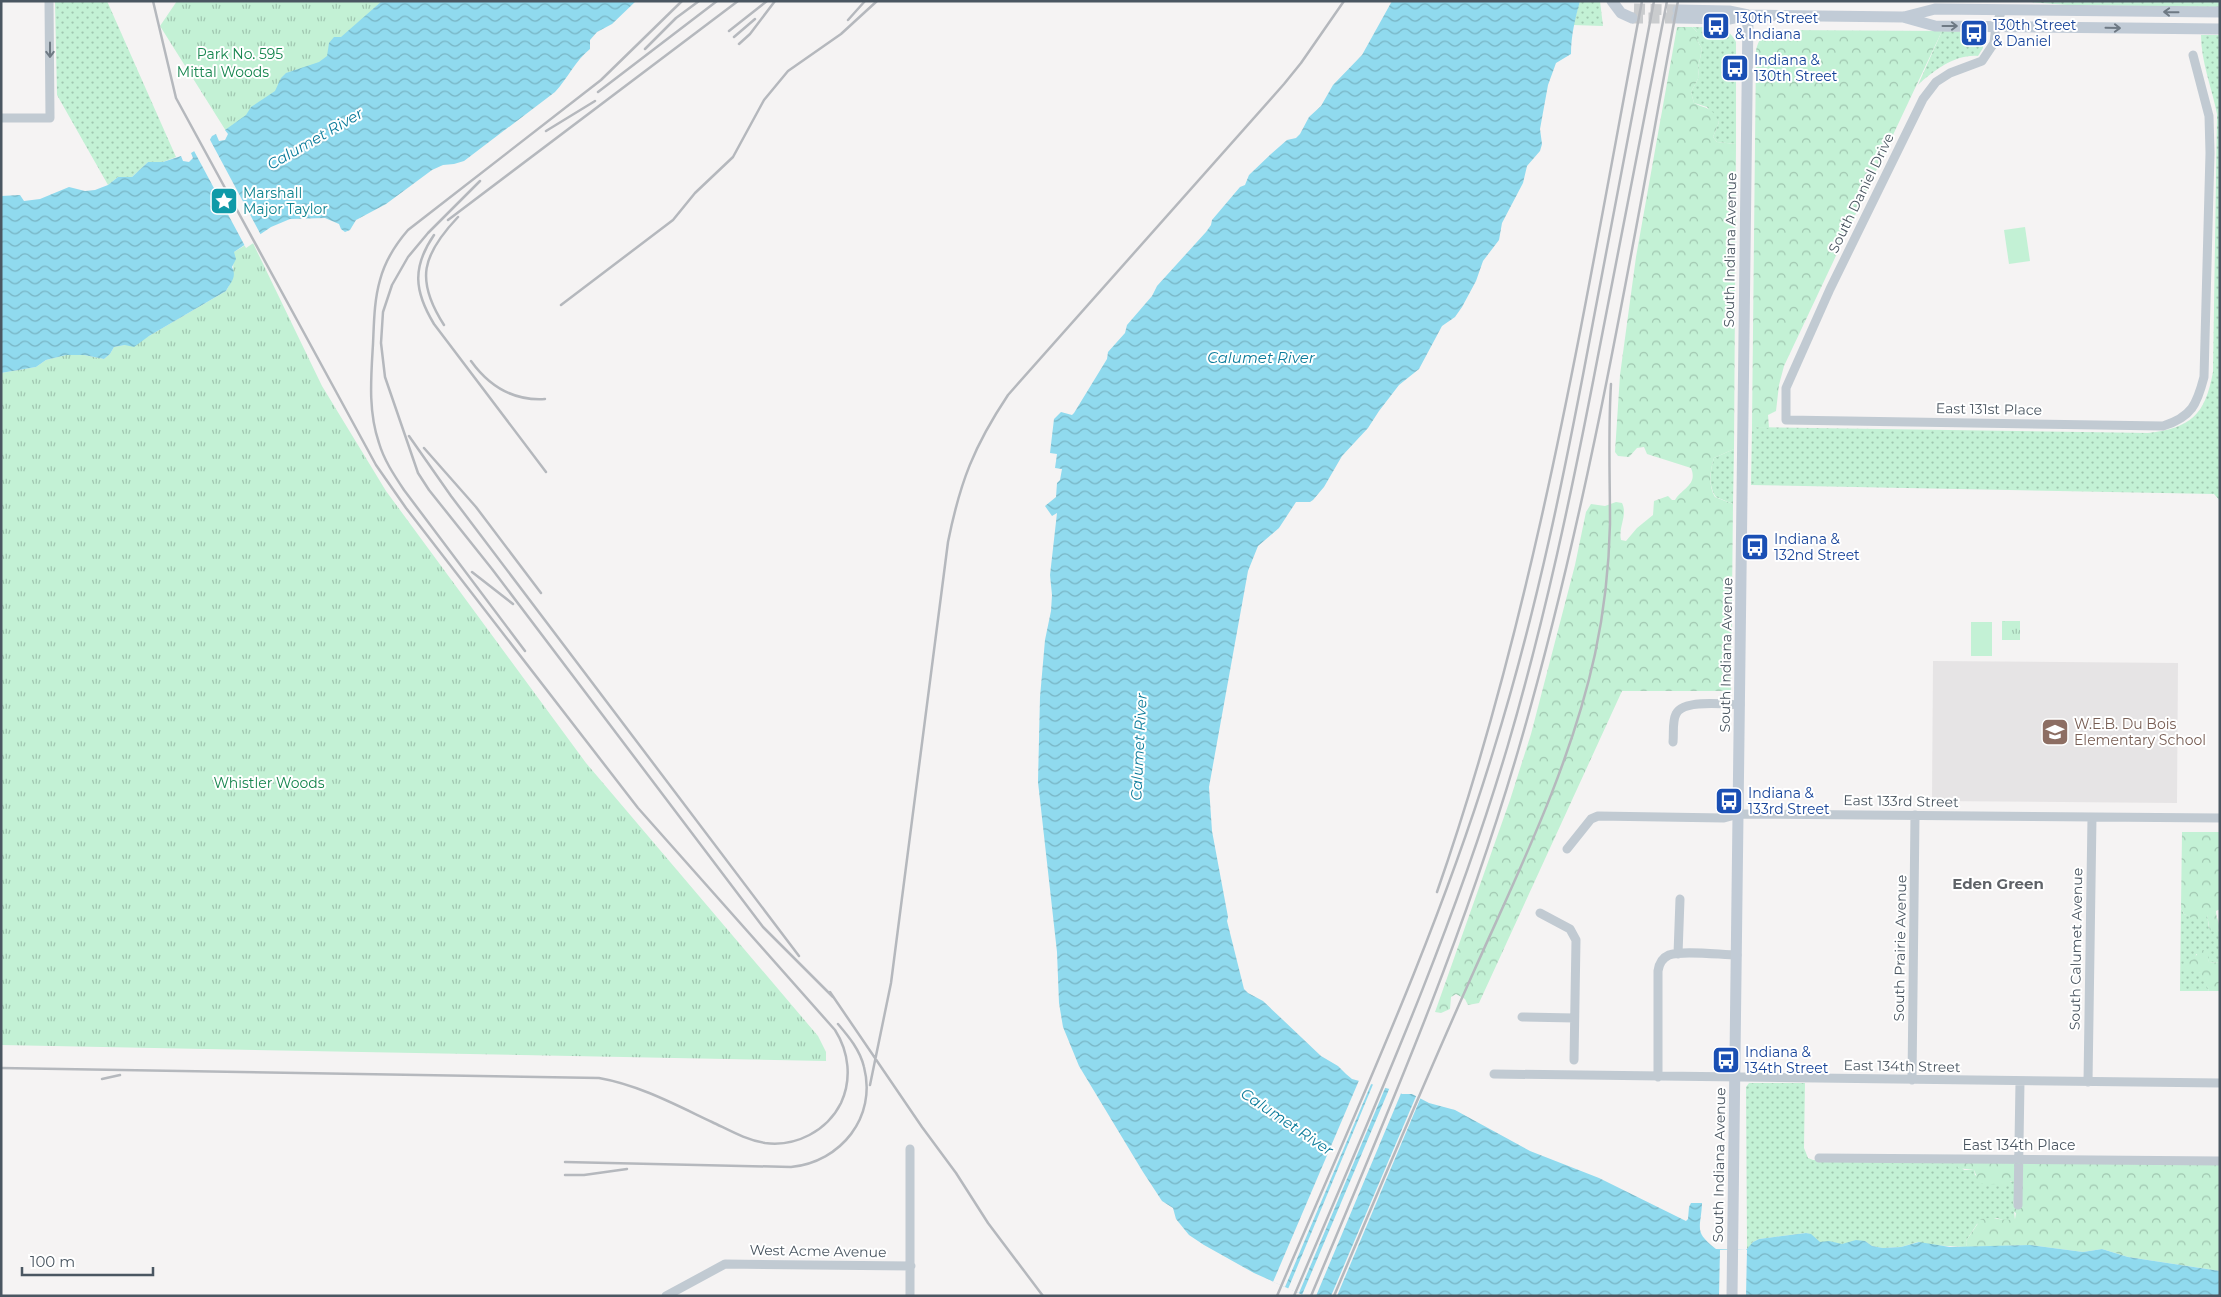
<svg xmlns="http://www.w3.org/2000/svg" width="2221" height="1297" font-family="Montserrat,sans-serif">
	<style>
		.education { fill: #e6e4e5 }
		.grass { fill: url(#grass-dots) }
		.forest { fill: url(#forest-crowns) }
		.park { fill: url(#park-tufts) }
		.pitch { fill: #c3f1d5 }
		.water { fill: url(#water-waves) }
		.pier { fill: #f5f3f3 }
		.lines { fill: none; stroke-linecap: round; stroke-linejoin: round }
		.secondary-tunnel { stroke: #caccce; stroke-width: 11; stroke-dasharray: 11 5.5; stroke-linecap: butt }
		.minor { stroke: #c1cad2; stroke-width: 9 }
		.secondary { stroke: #c1cbd6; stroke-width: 11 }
		.rail { stroke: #b5b8bd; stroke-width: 2.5 }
		.oneway { stroke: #6e7984 }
		.oneway2 { stroke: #6e7983 }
		.labels { text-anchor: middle; stroke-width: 4; stroke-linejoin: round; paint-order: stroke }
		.transit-label { font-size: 14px; fill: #164399; stroke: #fff; text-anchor: start }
		.park-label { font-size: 14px; fill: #17864f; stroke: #fff }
		.culture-label { font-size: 14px; fill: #0d838f; stroke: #fff; text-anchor: start }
		.street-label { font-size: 14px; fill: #4a5661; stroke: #fff }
		.education-label { font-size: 14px; fill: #785e54; stroke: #fff; text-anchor: start }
		.water-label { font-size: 15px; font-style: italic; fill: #0c7c9b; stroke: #fff }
		.neighbourhood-label { font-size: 15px; font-weight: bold; fill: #5f6368; stroke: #fff }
	</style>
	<defs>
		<pattern id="grass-dots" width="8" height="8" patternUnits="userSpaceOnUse" patternTransform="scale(1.25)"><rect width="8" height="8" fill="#c3f1d5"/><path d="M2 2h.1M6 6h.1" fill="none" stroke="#a0c6b0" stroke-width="1.8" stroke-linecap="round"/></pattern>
		<pattern id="forest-crowns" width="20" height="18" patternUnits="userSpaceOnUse" patternTransform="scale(1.25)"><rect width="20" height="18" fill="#c3f1d5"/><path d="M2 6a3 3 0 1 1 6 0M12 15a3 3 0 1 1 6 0" fill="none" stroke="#a0c6b0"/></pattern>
		<pattern id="park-tufts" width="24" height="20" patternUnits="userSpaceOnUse" patternTransform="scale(1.25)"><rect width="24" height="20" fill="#c3f1d5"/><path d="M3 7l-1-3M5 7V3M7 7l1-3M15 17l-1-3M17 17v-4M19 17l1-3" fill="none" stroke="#a0c6b0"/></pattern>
		<pattern id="water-waves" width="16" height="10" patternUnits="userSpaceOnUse" patternTransform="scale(1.25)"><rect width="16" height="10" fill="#90daee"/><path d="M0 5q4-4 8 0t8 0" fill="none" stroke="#78b4c4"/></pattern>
	</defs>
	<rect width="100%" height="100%" fill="#f5f3f3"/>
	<path class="education" d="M 1933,661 L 2178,663 L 2177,803 L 1932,801 Z"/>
	<path class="grass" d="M 55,1 L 107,1 L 176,157 L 163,162 L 148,162 L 132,177 L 118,177 L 108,185 L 57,95 Z
		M 1580,1 L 1600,1 L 1603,26 L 1573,25 Z
		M 2017,1 L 2220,1 L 2220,7 L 2067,5 Z
		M 1692,27 C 1711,28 1726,23 1736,42 L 1736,144 L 1717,142 L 1713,137 L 1719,122 L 1707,107 L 1694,103 L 1691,92 L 1699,77 L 1698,68 L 1702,49 L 1697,40 L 1697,32 Z
		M 1942,31 L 1983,32 L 1983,48 L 1978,56 C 1956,54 1934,70 1918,85 Z
		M 2201,35 L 2220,35 L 2220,501 L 2214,494 L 1751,485 L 1752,427 L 2148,433 C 2191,428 2205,415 2213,372 L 2217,114 C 2212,88 2201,62 2201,35 Z
		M 1734,449 L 1733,504 L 1716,497 C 1708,486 1710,470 1714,458 Z
		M 2181,908 L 2184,914 L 2196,919 L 2207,914 L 2209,928 L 2218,932 L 2220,928 L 2220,963 L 2209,962 L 2207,956 L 2196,954 L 2195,971 L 2202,973 L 2209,991 L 2180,991 Z
		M 1749,1083 L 1805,1083 L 1804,1148 L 1808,1158 L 1813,1160 L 1956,1161 L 1964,1170 L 1974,1170 L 1975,1175 L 1991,1184 L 2014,1181 L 2016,1194 L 2013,1203 L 2015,1220 L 2006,1221 L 1997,1218 L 1977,1224 L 1966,1241 L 1967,1247 L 1929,1245 L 1918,1242 L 1901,1247 L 1883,1248 L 1872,1246 L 1865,1241 C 1851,1243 1833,1247 1819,1242 C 1813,1240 1812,1234 1806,1233 L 1759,1239 L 1753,1242 L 1747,1250 L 1746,1087 Z"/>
	<path class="forest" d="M 1677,27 L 1692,27 L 1697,32 L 1697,40 L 1702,49 L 1698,68 L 1699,77 L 1691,92 L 1694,103 C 1708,110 1711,106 1719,122 L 1713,137 L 1717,142 L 1736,144 L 1734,449 L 1714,458 C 1710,470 1708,486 1715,497 L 1733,504 L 1731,691 L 1622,691 L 1479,1003 L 1468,1005 L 1465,999 L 1456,994 L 1451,997 L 1450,1009 L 1441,1013 L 1435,1012 L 1510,800 L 1531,734 L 1575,565 L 1586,512 L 1591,504 L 1605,506 L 1616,502 L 1622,503 C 1628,515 1618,527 1621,540 L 1626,541 L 1637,528 L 1653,515 L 1654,501 L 1668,496 L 1672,500 L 1675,500 C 1682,488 1698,485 1691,468 L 1647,454 L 1644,447 L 1637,448 L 1629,457 L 1618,456 L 1615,452 L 1620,375 L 1636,257 Z
		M 1774,30 L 1942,31 L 1784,366 L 1779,385 L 1776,411 L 1768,415 L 1769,428 L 1752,427 L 1756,50 C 1759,39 1762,33 1774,30 Z
		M 2182,832 L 2220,832 L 2220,909 L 2216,911 C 2216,919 2221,923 2218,932 L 2210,931 L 2207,915 L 2196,920 L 2184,914 L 2181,908 Z
		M 2203,950 L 2207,952 L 2209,962 L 2220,963 L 2220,991 L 2209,991 L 2201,973 L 2187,970 L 2184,966 L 2186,962 L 2194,959 L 2199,951 Z
		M 1956,1161 L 2220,1163 L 2220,1271 L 2128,1257 L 2102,1249 L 2083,1252 L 2030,1245 L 1967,1247 L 1966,1241 L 1981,1219 C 1994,1216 2003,1222 2015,1219 L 2016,1213 L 2011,1210 L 2016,1195 L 2016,1186 L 2014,1181 L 2011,1181 L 2005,1188 L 1997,1184 L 1985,1185 L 1979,1182 L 1974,1170 L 1958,1168 Z"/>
	<path class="park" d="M 177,1 L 406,1 L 226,131 L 160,26 Z
		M 252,241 L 322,386 L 386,491 L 586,763 L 818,1036 L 826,1052 L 826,1061 L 1,1045 L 1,373 L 36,367 L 46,360 L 66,355 L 84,355 L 104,359 L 110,354 L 114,347 L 125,345 L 149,336 L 226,291 C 236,275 232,270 234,252 Z
		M 2002,621 L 2020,621 L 2020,640 L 2002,640 Z"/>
	<path class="pitch" d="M 2025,227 L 2030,261 L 2009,264 L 2004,230 Z
		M 1971,622 L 1992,622 L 1992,656 L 1971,656 Z"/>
	<path class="water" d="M 382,1 L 636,1 L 612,24 L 597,32 L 590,40 L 590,49 C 575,61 568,78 555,92 L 464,161 L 454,164 L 443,165 L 432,170 L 386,204 L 356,220 L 350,230 L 345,232 L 341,229 L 339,224 L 325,218 L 290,219 L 271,227 L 234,252 L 236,259 L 232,267 C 237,277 231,282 226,291 L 149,336 L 134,347 L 125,345 L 114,347 L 110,354 L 104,359 L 84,355 L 66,355 L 46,360 L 36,367 L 1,373 L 1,196 L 20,195 L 24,201 L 40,199 L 69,187 L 85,191 L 95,190 L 108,185 L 118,177 L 132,177 L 148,162 L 163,162 L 181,156 L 183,161 L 189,162 L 193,158 L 191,153 L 208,143 L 212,136 L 216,134 L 219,141 L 225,140 L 228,134 L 225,130 L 246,115 L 251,107 L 275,91 L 281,78 L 286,73 L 319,62 L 327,56 L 329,43 L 334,37 L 341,37 Z
		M 1580,1 C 1575,19 1571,36 1571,54 L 1556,63 L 1548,85 L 1540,129 L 1542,144 L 1540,151 L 1527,166 L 1523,183 L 1502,223 L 1499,240 L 1483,261 L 1476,281 L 1462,307 L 1455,317 L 1442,326 L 1419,369 L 1399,385 L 1379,411 L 1368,428 L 1342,456 L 1324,487 L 1313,500 L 1310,502 L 1296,502 L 1279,528 L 1258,546 L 1248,571 L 1209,787 L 1212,831 L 1228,917 L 1227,921 L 1244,989 L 1248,993 L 1263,1001 L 1321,1056 L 1338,1066 L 1346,1074 L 1352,1079 L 1397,1091 L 1402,1094 L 1412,1094 L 1429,1103 L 1455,1110 L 1530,1151 L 1599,1178 L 1686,1221 L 1688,1219 L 1689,1207 L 1691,1203 L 1702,1203 C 1701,1229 1693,1231 1716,1249 L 1746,1250 L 1753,1242 L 1759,1239 L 1806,1233 L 1811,1234 L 1820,1242 L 1829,1241 L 1842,1244 L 1856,1240 L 1865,1241 L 1872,1246 L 1883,1248 L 1901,1247 L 1919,1242 L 1950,1247 L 2030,1245 L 2083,1252 L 2102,1249 L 2128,1257 L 2220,1271 L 2220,1296 L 1305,1296 L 1254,1273 L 1204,1245 L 1189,1235 L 1176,1219 L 1173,1208 L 1162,1201 L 1143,1172 L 1079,1066 L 1063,1027 L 1059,1003 L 1057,952 L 1038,782 L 1040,697 L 1045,640 L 1051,611 L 1052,595 L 1050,575 L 1057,513 L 1052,516 L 1045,506 L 1056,497 L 1057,483 L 1060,480 L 1062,469 L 1055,468 L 1057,454 L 1050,453 L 1054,419 L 1061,412 L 1072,415 L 1074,413 L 1107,359 L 1108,352 L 1125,333 L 1127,325 L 1152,296 L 1157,286 L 1206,232 L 1211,225 L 1212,220 L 1240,187 L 1245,185 L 1249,175 L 1271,154 L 1287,140 L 1296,138 L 1300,134 L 1309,117 L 1321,106 L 1333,85 L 1362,55 L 1392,1 Z"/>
	<path class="pier" d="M 208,136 L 262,237 L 246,248 L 193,149 L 206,142 Z
		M 1360,1078 L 1372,1082 L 1285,1287 L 1273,1282 Z
		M 1374,1082 L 1386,1086 L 1299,1293 L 1288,1289 Z
		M 1390,1087 L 1402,1091 L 1316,1296 L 1302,1295 Z
		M 1417,1094 L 1421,1097 L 1337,1296 L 1331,1296 Z
		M 1720,1250 L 1747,1250 L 1746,1296 L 1719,1296 Z"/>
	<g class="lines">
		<path class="secondary-tunnel" d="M 1634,9 L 1678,10
			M 1632,18 L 1677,18"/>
		<path class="minor" d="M 2002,10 L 1996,25 L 1994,43 L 1982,61 L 1950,73 L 1936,82 L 1923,99 L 1830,289 L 1786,388 L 1786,420 L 2163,426 C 2192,417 2197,404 2204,377 L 2210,153 L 2209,116 L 2193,55
			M 1,118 L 50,118 L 49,1
			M 1673,742 C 1674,733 1672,722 1676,714 C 1683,699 1725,704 1740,705
			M 1567,849 L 1591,819 L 1598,816 L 1724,818 L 1739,814 L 2220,818
			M 1540,913 L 1570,929 L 1576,940 L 1574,1060
			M 1678,954 L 1680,899
			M 1522,1017 L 1574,1018
			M 1494,1074 L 2220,1083
			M 1658,1077 L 1658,971 C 1659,964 1662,958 1669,955 C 1682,950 1722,955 1737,955
			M 1912,1080 L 1915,815
			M 2088,1082 L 2092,817
			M 1819,1158 L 2220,1161
			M 2018,1205 L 2020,1082
			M 666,1296 L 725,1264 L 911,1266
			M 910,1296 L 910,1149"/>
		<path class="secondary" d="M 1612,1 L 1621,13 L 1632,18
			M 1678,10 L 1729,11 L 1748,15 L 1903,17 L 1935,26 L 2220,29
			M 1904,17 L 1935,9 L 2220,12
			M 1677,18 L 1729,19 L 1744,16
			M 1732,1296 L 1748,15"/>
		<path class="rail" d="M 848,20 L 865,1
			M 729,31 L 767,1
			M 734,37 L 755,19
			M 739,44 L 750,34 L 775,1
			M 645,49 L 676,18 L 699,1
			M 598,92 L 717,1
			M 546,131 L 595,101
			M 480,181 L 428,233 L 408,257 L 392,285 L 383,312 L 381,343 L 385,377 L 418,473 L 429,490 L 492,569 L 763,927 L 833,997
			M 448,220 L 738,1
			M 434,235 C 412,267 414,291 434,324 L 546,472
			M 561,305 L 673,220 L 695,193 L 733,157 L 764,100 L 788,71 L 841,34 L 877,1
			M 444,325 C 415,280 422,255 458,217
			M 471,361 C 489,386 514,401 545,399
			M 409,436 L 451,496 L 799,956
			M 424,448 L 476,507 L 541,593
			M 472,572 L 513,604
			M 525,651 L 404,490 C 394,475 384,460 379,443 C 368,411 371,378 373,344 C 374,323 374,301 380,280 C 385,261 395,245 408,230 L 601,80 L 682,1
			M 1437,892 C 1538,603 1585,301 1642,1
			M 830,992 L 922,1127 L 956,1173 L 988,1223 L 1043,1296
			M 1,1068 L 599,1078 C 639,1085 676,1105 712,1122 C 729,1130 746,1140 765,1143 C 796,1147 827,1131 841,1103 C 852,1079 849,1052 835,1030 L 638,808 L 406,508 L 376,465 L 176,98 L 153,1
			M 102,1079 L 120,1075
			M 870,1085 L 891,983 L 948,542 C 960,482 974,446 1008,395 L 1284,84 L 1301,63 L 1344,1
			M 565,1162 L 791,1167 C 841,1162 877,1117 864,1067 C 860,1050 849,1037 838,1024
			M 565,1175 L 584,1175 L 627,1169
			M 1277,1296 C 1353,1117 1436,939 1493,752 C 1537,611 1566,467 1593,322 C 1613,215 1633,108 1654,1
			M 1294,1296 C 1371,1115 1452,934 1508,745 C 1545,619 1572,491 1597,361 C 1621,241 1644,121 1667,1
			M 1311,1296 C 1387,1115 1463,939 1518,751 C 1590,505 1631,252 1678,1
			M 1334,1296 C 1380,1187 1426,1078 1474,971 C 1520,868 1571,765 1595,654 C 1604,612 1609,568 1610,524 C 1610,477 1608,431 1611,384"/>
	</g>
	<defs><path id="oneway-shaft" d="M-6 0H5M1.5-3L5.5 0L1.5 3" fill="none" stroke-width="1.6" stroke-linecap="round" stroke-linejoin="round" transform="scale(1.25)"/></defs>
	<g class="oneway">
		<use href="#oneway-shaft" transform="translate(2171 12) rotate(-179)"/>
		<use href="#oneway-shaft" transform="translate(1950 26)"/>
		<use href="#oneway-shaft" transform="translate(2113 28) rotate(1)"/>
	</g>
	<use class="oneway2" href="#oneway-shaft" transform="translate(50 50) rotate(90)"/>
	<defs>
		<g id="bus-square" transform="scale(1.4375)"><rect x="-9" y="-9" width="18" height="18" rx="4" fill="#1a4fb4" stroke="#fff"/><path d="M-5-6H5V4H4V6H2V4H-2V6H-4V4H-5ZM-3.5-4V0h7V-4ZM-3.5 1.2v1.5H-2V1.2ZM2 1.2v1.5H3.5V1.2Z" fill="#fff"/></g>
		<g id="sight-square" transform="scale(1.4375)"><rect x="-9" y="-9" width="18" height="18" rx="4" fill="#0f9aa8" stroke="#fff"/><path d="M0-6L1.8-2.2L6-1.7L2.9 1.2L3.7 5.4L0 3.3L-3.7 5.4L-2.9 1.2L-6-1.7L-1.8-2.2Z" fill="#fff"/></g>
		<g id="school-square" transform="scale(1.4375)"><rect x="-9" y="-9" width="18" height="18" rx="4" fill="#8d6e63" stroke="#fff"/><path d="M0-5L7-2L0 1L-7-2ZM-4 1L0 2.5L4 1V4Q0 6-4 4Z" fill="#fff"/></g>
	</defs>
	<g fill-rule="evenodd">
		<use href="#bus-square" x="1716" y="26"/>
		<use href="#bus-square" x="1974" y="33"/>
		<use href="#bus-square" x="1735" y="68"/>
		<use href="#sight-square" x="224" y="201"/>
		<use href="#bus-square" x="1755" y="547"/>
		<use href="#school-square" x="2055" y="732"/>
		<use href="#bus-square" x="1729" y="801"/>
		<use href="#bus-square" x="1726" y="1060"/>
	</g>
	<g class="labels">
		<g class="transit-label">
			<text x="1735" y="23">130th Street<tspan x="1735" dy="16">&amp; Indiana</tspan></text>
			<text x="1993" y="30">130th Street<tspan x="1993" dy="16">&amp; Daniel</tspan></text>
			<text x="1754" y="65">Indiana &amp;<tspan x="1754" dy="16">130th Street</tspan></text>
			<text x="1774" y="544">Indiana &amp;<tspan x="1774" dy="16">132nd Street</tspan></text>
			<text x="1748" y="798">Indiana &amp;<tspan x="1748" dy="16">133rd Street</tspan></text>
			<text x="1745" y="1057">Indiana &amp;<tspan x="1745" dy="16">134th Street</tspan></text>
		</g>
		<g class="park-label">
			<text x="240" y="59">Park No. 595</text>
			<text x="223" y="77">Mittal Woods</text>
			<text x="269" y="788">Whistler Woods</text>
		</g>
		<g class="culture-label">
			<text x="243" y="198">Marshall<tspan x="243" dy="16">Major Taylor</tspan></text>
		</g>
		<g class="street-label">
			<text transform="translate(1861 193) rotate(-64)" y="5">South Daniel Drive</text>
			<text transform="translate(1730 250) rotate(-89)" y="5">South Indiana Avenue</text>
			<text transform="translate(1989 409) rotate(1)" y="5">East 131st Place</text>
			<text transform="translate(1726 655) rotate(-89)" y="5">South Indiana Avenue</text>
			<text transform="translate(1901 801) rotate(1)" y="5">East 133rd Street</text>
			<text transform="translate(1900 948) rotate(-89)" y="5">South Prairie Avenue</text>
			<text transform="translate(2076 949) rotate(-89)" y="5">South Calumet Avenue</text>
			<text transform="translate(1902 1066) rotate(1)" y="5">East 134th Street</text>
			<text x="2019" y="1150">East 134th Place</text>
			<text transform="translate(1719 1165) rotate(-89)" y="5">South Indiana Avenue</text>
			<text transform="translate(818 1251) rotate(1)" y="5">West Acme Avenue</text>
		</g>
		<g class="education-label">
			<text x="2074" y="729">W.E.B. Du Bois<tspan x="2074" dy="16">Elementary School</tspan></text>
		</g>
		<g class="water-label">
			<text transform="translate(315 139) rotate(-30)" y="5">Calumet River</text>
			<text x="1261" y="363">Calumet River</text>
			<text transform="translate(1139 747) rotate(-87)" y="5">Calumet River</text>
			<text transform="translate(1287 1122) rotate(34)" y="5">Calumet River</text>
		</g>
		<g class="neighbourhood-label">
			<text x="1998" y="889">Eden Green</text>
		</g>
	</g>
	<rect width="2221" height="1297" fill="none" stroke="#4a5661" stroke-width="5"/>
	<path d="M22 1267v8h131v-8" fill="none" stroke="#4a5661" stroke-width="2.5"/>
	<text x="30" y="1267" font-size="15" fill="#4a5661" stroke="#ffffff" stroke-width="4" paint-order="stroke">100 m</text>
</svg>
